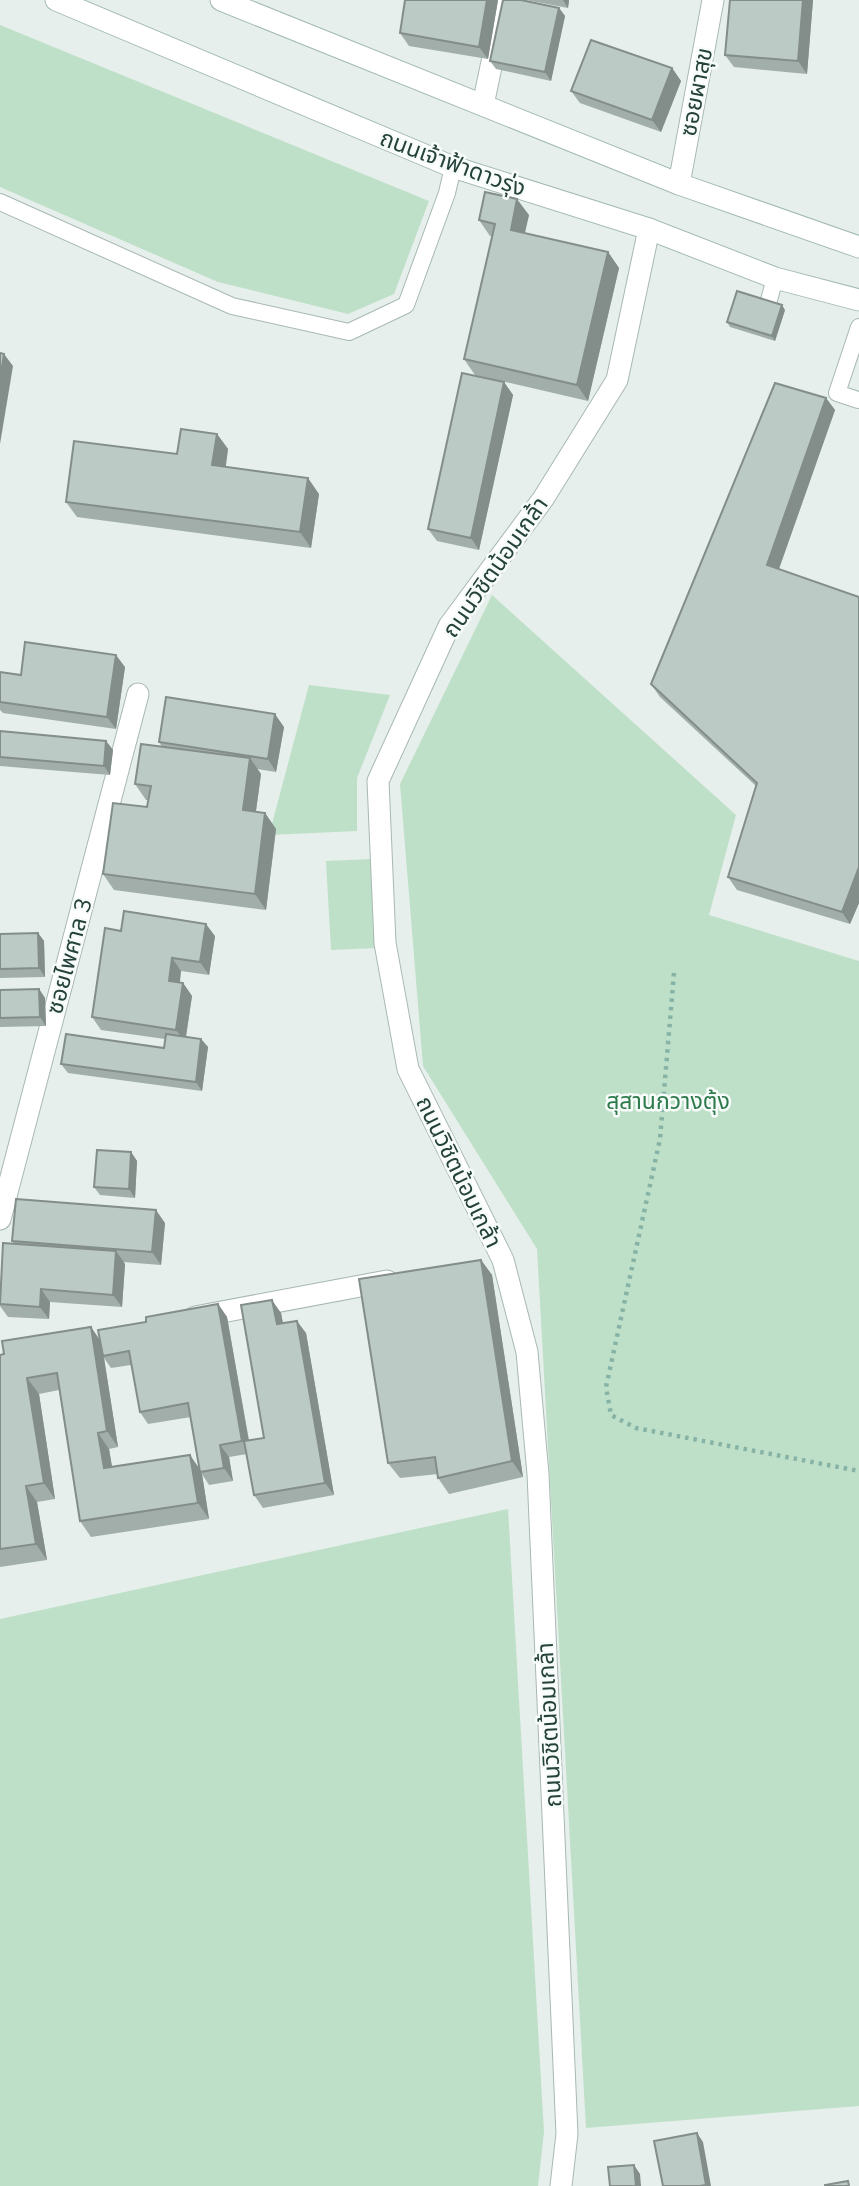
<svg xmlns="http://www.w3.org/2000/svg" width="859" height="2186" font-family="'Nunito Sans','Noto Sans Thai',sans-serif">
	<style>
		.green { fill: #bfe0c8 }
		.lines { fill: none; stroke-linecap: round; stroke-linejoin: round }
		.lane-casing { stroke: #a8b8b2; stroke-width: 18 }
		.street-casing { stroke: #a8b8b2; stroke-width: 23 }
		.secondary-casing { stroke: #a4bbb3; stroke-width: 23 }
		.path { stroke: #86b3a5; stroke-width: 4.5; stroke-dasharray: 3.5 5; stroke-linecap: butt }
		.lane { stroke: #fff; stroke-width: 16 }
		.street { stroke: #fff; stroke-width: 21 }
		.secondary { stroke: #fff; stroke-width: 21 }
		.wall { fill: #a1aea9; fill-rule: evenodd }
		.shaded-wall { fill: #838d89 }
		.building { fill: #bbcac4; stroke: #838d89; stroke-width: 2 }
		.labels { text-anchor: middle; stroke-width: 5; stroke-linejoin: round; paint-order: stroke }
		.street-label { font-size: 23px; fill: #24423a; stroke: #f7fbf9 }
		.park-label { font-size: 23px; fill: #2d7a4b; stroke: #f7fbf9 }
	</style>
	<rect width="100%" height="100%" fill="#e6efeb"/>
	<path class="green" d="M 0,25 L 429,201 L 394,294 L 348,314 L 218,282 L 0,187 Z
		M 492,595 L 736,815 L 709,915 L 859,961 L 859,2106 L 586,2128 L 537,1249 L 423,1066 L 400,784 Z
		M 309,685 L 390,695 L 357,778 L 357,831 L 269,835 Z
		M 372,859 L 377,948 L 331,950 L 326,861 Z
		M 508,1509 L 544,2132 L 538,2186 L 0,2186 L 0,1619 Z"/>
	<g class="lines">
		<g class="lane-casing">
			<path id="lane" d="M 0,202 L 232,306 L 349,332 L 406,305 L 447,193 L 453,167
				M 768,304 L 775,278
				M 858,400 L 837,393 L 859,327"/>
		</g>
		<g class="street-casing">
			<path id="street" d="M 483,105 L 505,0
				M 679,184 L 713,0
				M 0,1219 L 138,694
				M 195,1317 L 387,1281
				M 561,2186 L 567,2134 L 538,1474 L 527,1352 L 503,1260 L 408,1069 L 385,943 L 378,781 L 449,626 L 543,499 L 617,380 L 649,229"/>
		</g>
		<g class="secondary-casing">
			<path id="secondary" d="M 56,0 L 453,167 L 649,229 L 775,278 L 859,300
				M 221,0 L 679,184 L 859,247"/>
		</g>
		<path class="path" d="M 674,973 L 660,1139 L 606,1387 L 611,1415 L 636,1428 L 859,1471"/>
		<use href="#lane" class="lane"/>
		<use href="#street" class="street"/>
		<use href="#secondary" class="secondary"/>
	</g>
	<path class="wall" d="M 498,0 L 488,59 L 409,46 L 400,33 Z
		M 526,0 L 569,0 L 568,8 Z
		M 730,0 L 813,0 L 807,74 L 734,67 L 725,55 Z
		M 559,8 L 565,16 L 551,81 L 496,69 L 490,61 Z
		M 672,68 L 681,81 L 661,132 L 580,103 L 571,91 Z
		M 529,215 L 524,233 L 608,252 L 619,268 L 588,401 L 475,375 L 464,359 L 492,236 L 490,236 L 479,220 Z
		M 785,310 L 775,341 L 730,327 L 727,322 Z
		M 504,382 L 513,395 L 479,550 L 437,541 L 428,529 Z
		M 826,398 L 835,410 L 779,569 L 859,597 L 859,903 L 850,924 L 737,890 L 728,877 L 756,786 L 660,697 L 651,684 Z
		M 217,434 L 228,449 L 225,467 L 319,494 L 311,548 L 77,517 L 66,502 L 177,454 Z
		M 125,667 L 116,729 L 3,713 L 0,710 L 0,672 L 21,675 Z
		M 284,727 L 276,772 L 257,769 L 261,774 L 256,811 L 265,813 L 276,829 L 266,910 L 114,890 L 103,874 L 147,807 L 148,800 L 146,800 L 135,784 L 162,747 L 159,742 Z
		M 0,731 L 106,741 L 113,750 L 110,775 L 0,766 Z
		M 121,931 L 215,936 L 209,975 L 181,971 L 180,983 L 183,983 L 192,996 L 186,1037 L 201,1039 L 208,1047 L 202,1091 L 68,1073 L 61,1064 L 164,1048 L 165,1039 L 101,1030 L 92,1017 Z
		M 38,933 L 44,941 L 45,977 L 0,978 L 0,934 Z
		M 39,989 L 45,998 L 46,1026 L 0,1027 L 0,990 Z
		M 131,1152 L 137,1161 L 135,1198 L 100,1195 L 94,1187 Z
		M 165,1223 L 161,1265 L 123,1262 L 125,1264 L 122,1307 L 50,1302 L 49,1319 L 8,1317 L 0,1306 L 0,1290 L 14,1244 L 12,1241 Z
		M 481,1260 L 492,1275 L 523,1477 L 449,1494 L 438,1478 L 438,1474 L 400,1478 L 388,1463 Z
		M 218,1304 L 227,1317 L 249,1440 L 264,1438 L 281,1313 L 283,1323 L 306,1333 L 334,1495 L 263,1508 L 254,1495 L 247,1454 L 229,1457 L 233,1481 L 209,1485 L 202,1474 L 209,1519 L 91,1537 L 80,1521 L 59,1390 L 39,1394 L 55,1499 L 37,1502 L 47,1560 L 0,1567 L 0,1355 L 100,1340 L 146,1322 ZM 104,1358 L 111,1368 L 131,1365 L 140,1412 L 148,1424 L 191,1417 L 200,1468 L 112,1467 L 109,1449 L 118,1447 Z"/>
	<path class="shaded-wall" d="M 487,0 L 498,0 L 488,59 L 479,47 Z
		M 563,0 L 569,0 L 568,8 Z
		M 803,0 L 813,0 L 807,74 L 798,61 Z
		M 559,8 L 565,16 L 551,81 L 545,72 Z
		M 672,68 L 681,81 L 661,132 L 652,120 Z
		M 517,199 L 529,215 L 522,246 L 511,230 Z
		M 608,252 L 619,268 L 588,401 L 577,385 Z
		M 782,305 L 785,310 L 775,341 L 772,336 Z
		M 4,354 L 13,366 L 0,444 L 0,379 Z
		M 504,382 L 513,395 L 479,550 L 471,538 Z
		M 826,398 L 835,410 L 776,577 L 767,565 Z
		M 217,434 L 228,449 L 224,481 L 212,465 Z
		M 308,478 L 319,494 L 311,548 L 300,532 Z
		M 116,655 L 125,667 L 116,729 L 107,717 Z
		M 275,714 L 284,727 L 276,772 L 268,759 Z
		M 106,741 L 113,750 L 110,775 L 104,766 Z
		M 250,758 L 261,774 L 254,825 L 243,810 Z
		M 265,813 L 276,829 L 266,910 L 255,894 Z
		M 859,867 L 859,903 L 850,924 L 842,912 Z
		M 206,924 L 215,936 L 209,975 L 200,962 Z
		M 38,933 L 44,941 L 45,977 L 39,968 Z
		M 172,958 L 181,971 L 178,994 L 169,981 Z
		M 183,983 L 192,996 L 185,1042 L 176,1030 Z
		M 39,989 L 45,998 L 46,1026 L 40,1017 Z
		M 201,1039 L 208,1047 L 202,1091 L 196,1082 Z
		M 131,1152 L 137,1161 L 135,1198 L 129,1189 Z
		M 156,1210 L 165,1223 L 161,1265 L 152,1252 Z
		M 116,1251 L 125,1264 L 122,1307 L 113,1295 Z
		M 481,1260 L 492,1275 L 523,1477 L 512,1461 Z
		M 41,1289 L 50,1302 L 49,1319 L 40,1307 Z
		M 272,1300 L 281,1313 L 285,1336 L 277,1324 Z
		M 218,1304 L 227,1317 L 251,1454 L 242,1441 Z
		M 297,1321 L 306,1333 L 334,1495 L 325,1483 Z
		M 91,1327 L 102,1343 L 103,1356 L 104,1358 L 118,1447 L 107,1431 Z
		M 27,1378 L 39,1394 L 55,1499 L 44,1483 Z
		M 98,1433 L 109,1449 L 115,1484 L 104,1468 Z
		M 220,1445 L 229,1457 L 233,1481 L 224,1468 Z
		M 190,1455 L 201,1471 L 200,1472 L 202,1474 L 209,1519 L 198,1503 Z
		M 26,1486 L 37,1502 L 47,1560 L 36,1544 Z
		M 697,2133 L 703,2142 L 711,2186 L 707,2186 L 706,2185 Z
		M 634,2165 L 640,2174 L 641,2186 L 636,2186 Z"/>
	<path class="building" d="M 405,0 L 487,0 L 479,47 L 400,33 Z
		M 503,0 L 521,0 L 559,8 L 545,72 L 490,61 Z
		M 730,0 L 803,0 L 798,61 L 725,55 Z
		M 591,40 L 672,68 L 652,120 L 571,91 Z
		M 485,192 L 517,199 L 511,230 L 608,252 L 577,385 L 464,359 L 495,224 L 479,220 Z
		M 737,291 L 782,305 L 772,336 L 727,322 Z
		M 0,353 L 4,354 L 0,379 Z
		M 462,373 L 504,382 L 471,538 L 428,529 Z
		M 775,383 L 826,398 L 767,565 L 859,597 L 859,867 L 842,912 L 728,877 L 757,783 L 651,684 Z
		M 181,429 L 217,434 L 212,465 L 308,478 L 300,532 L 66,502 L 74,441 L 177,454 Z
		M 25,642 L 116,655 L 107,717 L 0,702 L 0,672 L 21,675 Z
		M 166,697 L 275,714 L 268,759 L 159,742 Z
		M 0,731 L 106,741 L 104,766 L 0,757 Z
		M 141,744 L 250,758 L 243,810 L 265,813 L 255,894 L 103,874 L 113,803 L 147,807 L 151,786 L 135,784 Z
		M 124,911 L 206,924 L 200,962 L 172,958 L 169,981 L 183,983 L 176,1030 L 92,1017 L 105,928 L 121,931 Z
		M 38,933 L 39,968 L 0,969 L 0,934 Z
		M 39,989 L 40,1017 L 0,1018 L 0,990 Z
		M 66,1034 L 164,1048 L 166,1034 L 201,1039 L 196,1082 L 61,1064 Z
		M 97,1150 L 131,1152 L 129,1189 L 94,1187 Z
		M 16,1199 L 156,1210 L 152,1252 L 12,1241 Z
		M 3,1243 L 116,1251 L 113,1295 L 41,1289 L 40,1307 L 0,1304 Z
		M 481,1260 L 512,1461 L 438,1478 L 435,1457 L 388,1463 L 359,1279 Z
		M 272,1300 L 277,1324 L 297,1321 L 325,1483 L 254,1495 L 244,1441 L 264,1438 L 241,1305 Z
		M 218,1304 L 242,1441 L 220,1445 L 224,1468 L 200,1472 L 188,1403 L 140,1412 L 129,1351 L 103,1356 L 98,1330 L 146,1322 L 146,1317 Z
		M 91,1327 L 107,1431 L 98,1433 L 104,1468 L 190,1455 L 198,1503 L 80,1521 L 57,1373 L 27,1378 L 44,1483 L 26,1486 L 36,1544 L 0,1549 L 0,1355 L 4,1354 L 2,1341 Z
		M 697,2133 L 706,2185 L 700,2186 L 663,2186 L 654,2141 Z
		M 634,2165 L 636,2186 L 610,2186 L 608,2167 Z
		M 848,2181 L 849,2186 L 825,2186 L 825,2185 Z"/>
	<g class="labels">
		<g class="street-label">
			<text transform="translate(696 92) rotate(-79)" y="8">ซอยผาสุข</text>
			<text transform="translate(453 163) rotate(20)" y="8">ถนนเจ้าฟ้าดาวรุ่ง</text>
			<text transform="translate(495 567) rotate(-55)" y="8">ถนนวิชิตน้อมเกล้า</text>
			<text transform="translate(69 956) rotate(-75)" y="8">ซอยไพศาล 3</text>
			<text transform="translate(459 1172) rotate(64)" y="8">ถนนวิชิตน้อมเกล้า</text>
			<text transform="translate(549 1725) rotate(-93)" y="8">ถนนวิชิตน้อมเกล้า</text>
		</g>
		<g class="park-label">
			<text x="668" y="1109">สุสานกวางตุ้ง</text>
		</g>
	</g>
</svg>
